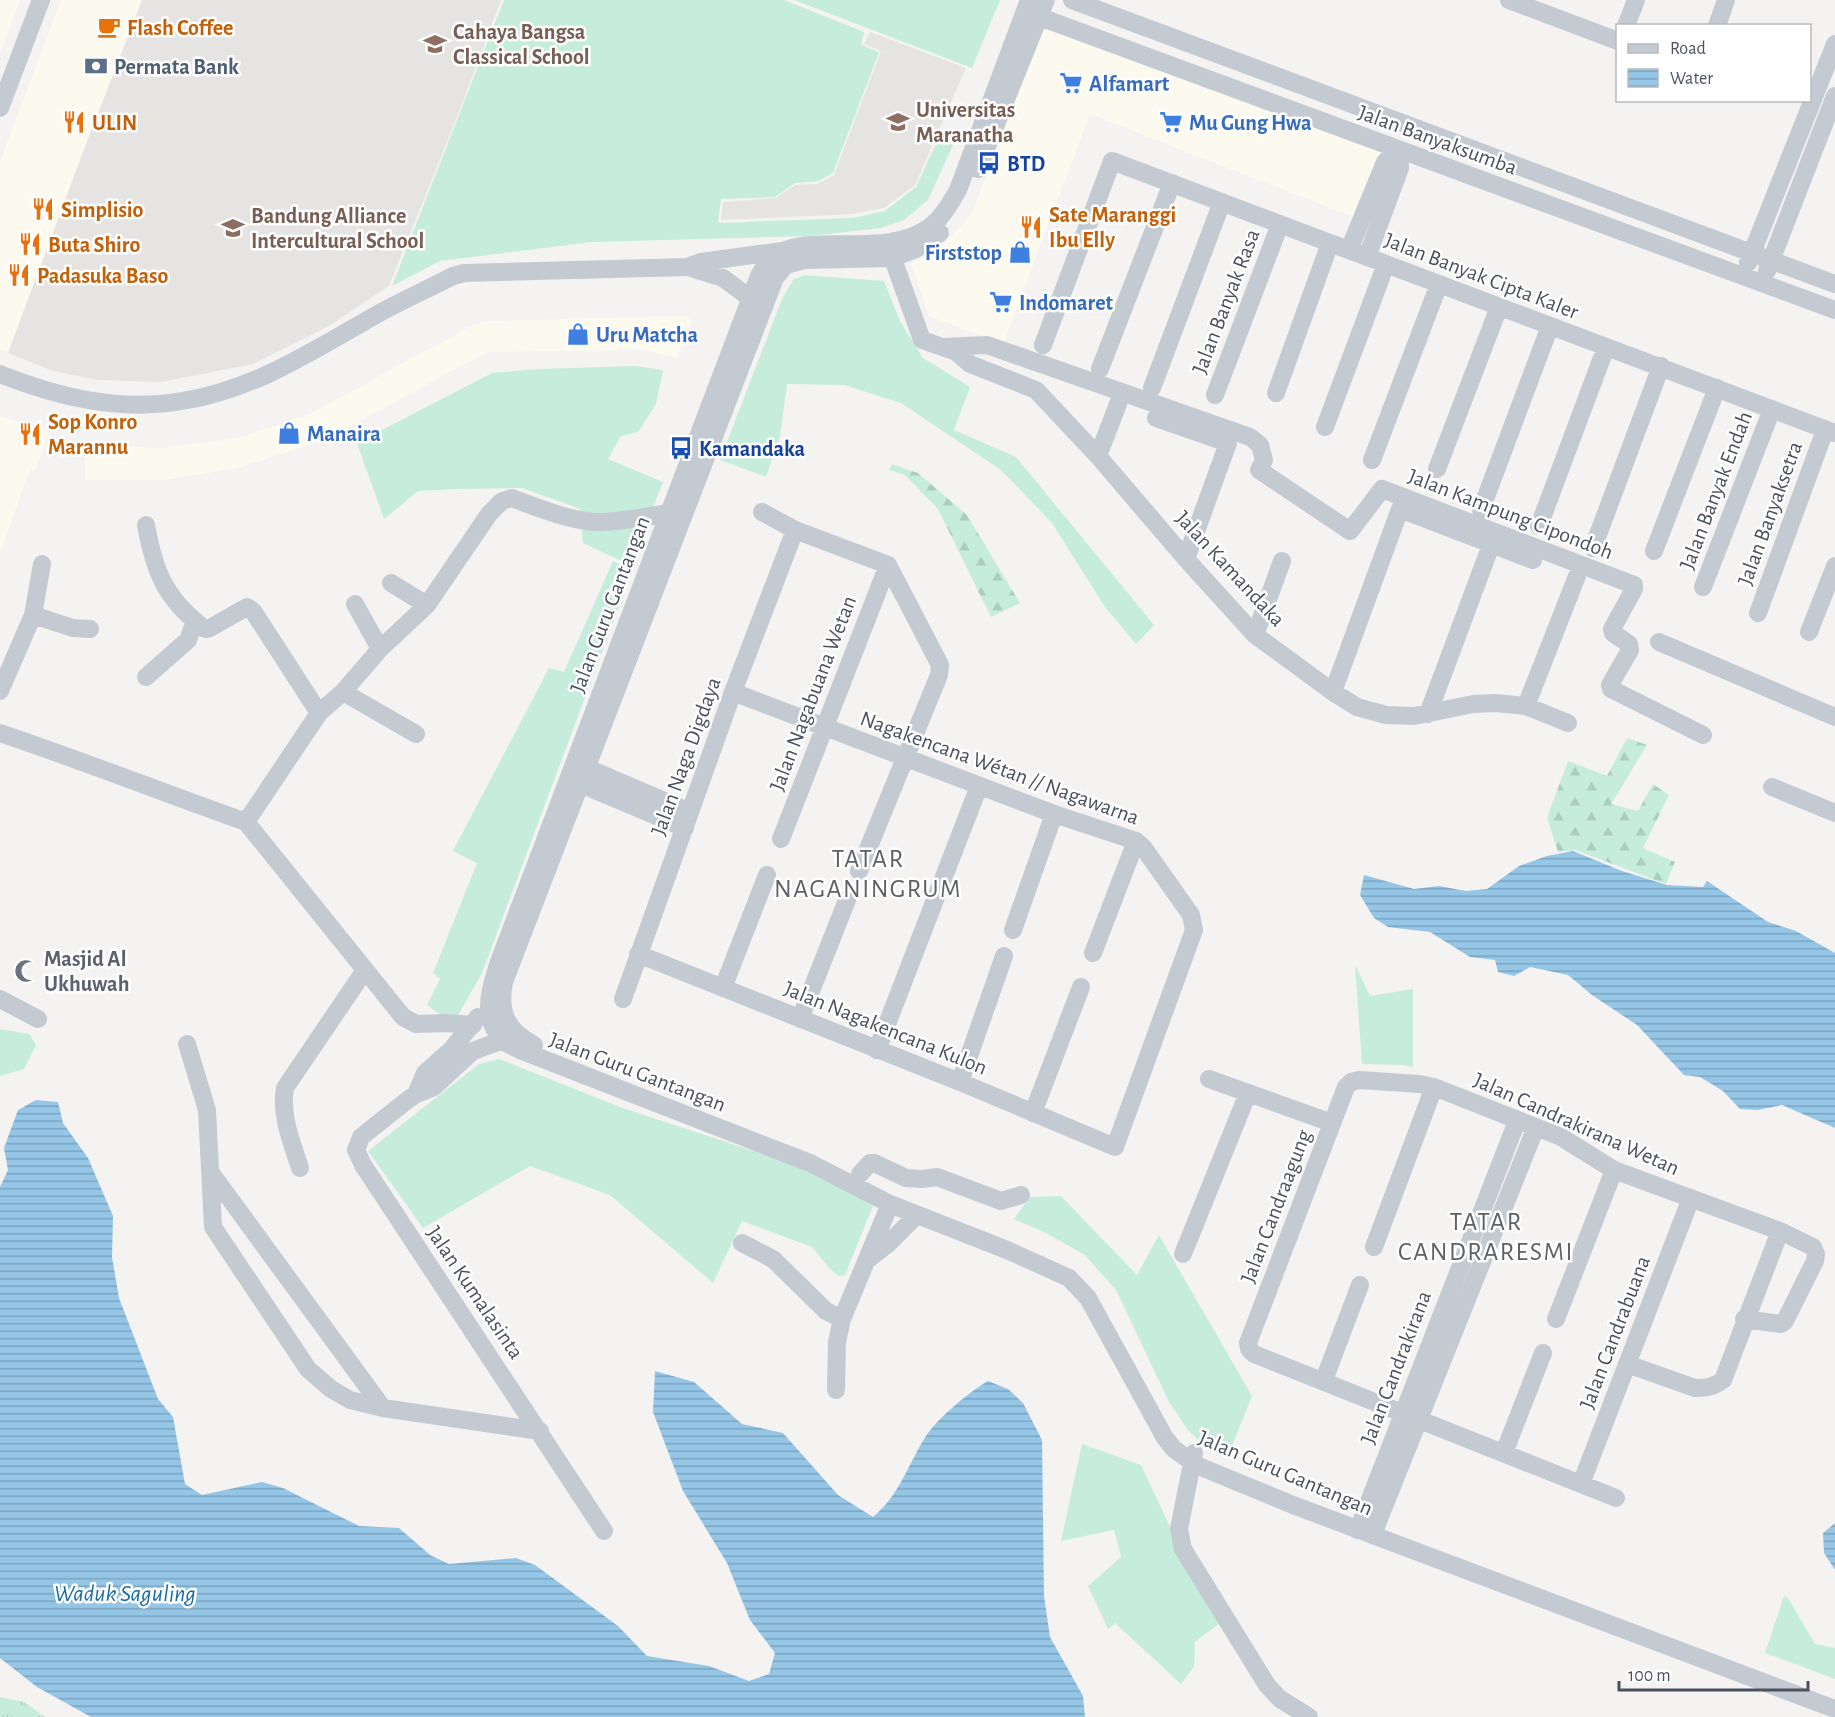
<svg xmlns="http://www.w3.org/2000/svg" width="1835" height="1717" font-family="'Alegreya Sans',sans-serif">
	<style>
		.commercial { fill: #fcfaef }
		.education { fill: #e5e4e3 }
		.grass { fill: #c6eddc }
		.forest { fill: url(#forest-firs) }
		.park { fill: url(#park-tufts) }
		.water { fill: url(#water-rules) }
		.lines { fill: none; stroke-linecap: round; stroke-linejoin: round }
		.minor { stroke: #c4cad2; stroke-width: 18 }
		.labels { text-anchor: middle; stroke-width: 5; stroke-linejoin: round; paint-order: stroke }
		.food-label { font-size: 22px; font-weight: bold; fill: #c56008; stroke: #fff; text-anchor: start }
		.education-label { font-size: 22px; font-weight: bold; fill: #785e54; stroke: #fff; text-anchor: start }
		.service-label { font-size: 22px; font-weight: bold; fill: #4e5e75; stroke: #fff; text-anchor: start }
		.shop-label { font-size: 22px; font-weight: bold; fill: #366cbe; stroke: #fff; text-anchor: start }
		.street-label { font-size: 22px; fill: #4b525e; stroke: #fff }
		.transit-label { font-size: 22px; font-weight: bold; fill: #164399; stroke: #fff; text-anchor: start }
		.worship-label { font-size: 22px; font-weight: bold; fill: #5b616d; stroke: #fff; text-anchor: start }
		.water-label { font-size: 24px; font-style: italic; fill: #196ca4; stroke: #fff }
		.quarter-label { font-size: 26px; letter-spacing: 1.5px; fill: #5f6166; stroke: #fff }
	</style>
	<defs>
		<pattern id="forest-firs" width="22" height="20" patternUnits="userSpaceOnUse" patternTransform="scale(1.5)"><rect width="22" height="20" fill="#c6eddc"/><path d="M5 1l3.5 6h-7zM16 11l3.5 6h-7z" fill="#accdbf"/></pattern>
		<pattern id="park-tufts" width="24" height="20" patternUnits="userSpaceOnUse" patternTransform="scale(1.5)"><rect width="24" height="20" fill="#c6eddc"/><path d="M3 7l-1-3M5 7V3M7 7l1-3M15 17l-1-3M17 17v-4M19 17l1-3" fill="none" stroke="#accdbf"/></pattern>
		<pattern id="water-rules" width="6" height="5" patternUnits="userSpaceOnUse" patternTransform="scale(1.5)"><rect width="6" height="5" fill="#96c6e6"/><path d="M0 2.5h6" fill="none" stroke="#7ca3be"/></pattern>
	</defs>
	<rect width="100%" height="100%" fill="#f4f3f2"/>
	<path class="commercial" d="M 0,0 L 20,0 L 0,53 Z
		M 61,0 L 142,0 L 83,152 L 8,353 L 0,350 L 0,162 Z
		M 1043,25 L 1382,149 L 1356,218 L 1090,114 L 1003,344 L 929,316 L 911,263 L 930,255 L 960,228 L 973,211 Z
		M 686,316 L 692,322 L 677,358 L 644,350 L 488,352 L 322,441 L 238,468 L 163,480 L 85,480 L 85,445 L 163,448 L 238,438 L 308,415 L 469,327 L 485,321 Z
		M 0,416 L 49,432 L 35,471 L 30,469 L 0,553 Z"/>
	<path class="education" d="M 142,0 L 501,0 L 459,112 L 389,286 L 329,326 L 253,364 L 161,382 L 98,380 L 53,371 L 8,353 L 83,152 Z
		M 870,32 L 966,68 L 915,185 L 884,208 L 853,214 L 721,220 L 723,202 L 776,198 L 795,185 L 817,184 L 834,175 L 881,51 L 864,44 Z"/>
	<path class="grass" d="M 504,0 L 784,0 L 864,32 L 861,45 L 879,52 L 833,173 L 818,181 L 795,183 L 775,197 L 721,199 L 718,223 L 853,218 L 885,211 L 916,187 L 938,139 L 953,145 L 928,200 L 904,220 L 881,228 L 811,236 L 592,242 L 440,261 L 392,286 Z
		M 794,0 L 1000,0 L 972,68 Z
		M 805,275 L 884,281 L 900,321 L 923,358 L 970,387 L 954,430 L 1016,457 L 1154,625 L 1136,644 L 1105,607 L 1052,523 L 1001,470 L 901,403 L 844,385 L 787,384 L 780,437 L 766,477 L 720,460 L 782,299 L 793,280 Z
		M 635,366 L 663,370 L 656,404 L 638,432 L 621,436 L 608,459 L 663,482 L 630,565 L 583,543 L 580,509 L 522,488 L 458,489 L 418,491 L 384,519 L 357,443 L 492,373 L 538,369 Z
		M 613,561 L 633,569 L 482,973 L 457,1017 L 446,1019 L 427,1005 L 440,979 L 433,973 L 477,863 L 453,851 L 549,668 L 564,672 Z
		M 1355,965 L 1370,996 L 1413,989 L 1413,1067 L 1403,1065 L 1362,1064 Z
		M 0,1029 L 29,1034 L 36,1045 L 24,1069 L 0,1076 Z
		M 499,1059 L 620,1107 L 784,1161 L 874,1203 L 845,1275 L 839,1276 L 830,1269 L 812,1247 L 742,1221 L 713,1283 L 610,1195 L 530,1166 L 423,1228 L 368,1151 L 479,1064 Z
		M 1061,1196 L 1137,1275 L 1159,1235 L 1252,1396 L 1227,1458 L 1201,1443 L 1188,1430 L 1169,1402 L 1116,1290 L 1085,1255 L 1046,1233 L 1014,1219 L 1030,1197 Z
		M 1082,1444 L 1141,1465 L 1172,1531 L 1225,1619 L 1195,1642 L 1194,1667 L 1181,1684 L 1115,1623 L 1108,1629 L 1088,1586 L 1121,1557 L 1114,1530 L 1061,1541 Z
		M 1784,1596 L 1788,1598 L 1815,1644 L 1835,1648 L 1835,1679 L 1765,1653 Z"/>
	<path class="forest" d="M 892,464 L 918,473 L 967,515 L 1020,603 L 991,617 L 938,509 L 905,475 L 889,470 Z
		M 1627,738 L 1647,745 L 1611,804 L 1638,811 L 1653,784 L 1669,795 L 1643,848 L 1675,862 L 1666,884 L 1575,850 L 1558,852 L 1547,818 L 1568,761 L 1607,776 Z"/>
	<path class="park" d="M 0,1697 L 24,1702 L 45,1717 L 0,1717 Z"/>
	<path class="water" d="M 1573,851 L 1622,871 L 1667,885 L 1703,887 L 1707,881 L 1768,922 L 1796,931 L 1835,953 L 1835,1128 L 1782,1105 L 1758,1110 L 1740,1109 L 1723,1091 L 1700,1077 L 1684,1075 L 1637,1025 L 1592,995 L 1568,975 L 1530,967 L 1514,976 L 1498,972 L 1495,960 L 1470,957 L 1430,932 L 1388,927 L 1374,918 L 1360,895 L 1364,875 L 1414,889 L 1439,886 L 1466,891 L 1487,889 L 1519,866 L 1547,856 Z
		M 36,1100 L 58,1102 L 63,1123 L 88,1158 L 113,1216 L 112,1257 L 119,1298 L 158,1399 L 173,1417 L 185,1484 L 202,1495 L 262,1482 L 283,1488 L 359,1526 L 399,1528 L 430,1555 L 449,1564 L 516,1558 L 535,1565 L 618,1626 L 647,1656 L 709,1666 L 749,1681 L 769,1674 L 775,1653 L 750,1620 L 727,1563 L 683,1491 L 653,1412 L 655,1371 L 694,1382 L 742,1424 L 783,1433 L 838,1495 L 873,1517 C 900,1495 908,1464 926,1436 C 938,1418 969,1392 988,1381 L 1008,1389 L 1023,1403 L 1042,1440 L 1044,1596 L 1050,1637 L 1083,1696 L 1085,1717 L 91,1717 L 37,1687 L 0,1658 L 0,1187 L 8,1170 L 4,1148 L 18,1110 Z
		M 1835,1523 L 1835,1570 L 1824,1553 L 1823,1533 Z"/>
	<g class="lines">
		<path class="minor" d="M 1029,0 L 958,190 C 950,203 943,217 930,227 C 886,260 804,230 773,257 C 767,262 763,269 759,276 L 500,959 C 491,985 479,1019 504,1041 C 508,1045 515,1047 520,1050 L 810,1163 L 890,1204 L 1007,1250 L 1069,1278 L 1088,1298 L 1165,1438 L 1174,1449 L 1196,1465 L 1293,1505 L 1835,1709
			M 1072,0 L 1835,284
			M 1509,0 L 1618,41
			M 1029,13 L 1835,310
			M 1626,26 L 1636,0
			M 1717,26 L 1726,0
			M 0,108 L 41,0
			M 978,169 L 1046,0
			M 889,248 L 922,340 L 954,351
			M 1349,250 L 1385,162 L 1399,151
			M 1367,257 L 1400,168 L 1399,151
			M 1748,263 L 1835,44
			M 691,268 L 723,278 L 758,304
			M 1767,271 L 1835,96
			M 1043,345 L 1112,161 L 1835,433
			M 943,347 L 987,345 L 1250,437 L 1260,445 L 1264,460 L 1259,470 L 1350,531 L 1382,489 L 1634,585 L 1634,589 L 1612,629 L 1613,633 L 1629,644 L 1630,650 L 1610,685 L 1611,689 L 1703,735
			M 955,351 L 970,364 L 1036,390 L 1098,456 L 1186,559 L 1255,635 L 1333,692 L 1357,707 L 1386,715 L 1414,716 L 1473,704 L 1496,703 L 1526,706 L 1568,723
			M 1100,369 L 1172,183
			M 0,374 C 58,397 119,412 182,401 C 254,390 314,350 376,315 C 401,301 428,289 453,276 L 464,273 L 687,267 L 701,262 L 782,251
			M 1152,388 L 1222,202
			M 1276,393 L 1330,243
			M 1215,395 L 1280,224
			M 1156,418 L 1228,443 L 1186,559
			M 1325,427 L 1386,264
			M 1098,456 L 1118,404
			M 1372,460 L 1439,284
			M 1437,469 L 1499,307
			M 1481,510 L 1550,326
			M 762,512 L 795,530 L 888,565 L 940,665 L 939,675 L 859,871
			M 146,525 C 154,569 164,597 200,625
			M 1539,526 L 1606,347
			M 1593,548 L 1661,366
			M 1654,551 L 1717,388
			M 391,583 L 427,605
			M 1703,587 L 1772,409
			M 355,604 L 380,649
			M 1758,613 L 1825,430
			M 33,615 L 73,628 L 90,629
			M 1809,632 L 1835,566
			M 1255,635 L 1282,561
			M 1659,642 L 1835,717
			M 146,677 L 188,640 L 192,629 L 196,626 L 206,629 L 210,628 L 247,607 L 253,611 L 319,713
			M 0,691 L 33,615 L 42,564
			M 343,692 L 416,734
			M 1333,692 L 1400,509 L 1533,560
			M 1526,706 L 1577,576
			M 1428,714 L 1491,545
			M 0,733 C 83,761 164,793 246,822 L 319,713 L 343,692 L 380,649 L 427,605 L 489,514 L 502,501 L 512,498 L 517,500 C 541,509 569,520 595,522 C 618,523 646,516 670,513
			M 578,764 L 690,812
			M 573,781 L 685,828
			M 1772,787 L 1835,813
			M 246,822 L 403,1017 L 416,1024 L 446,1023 L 473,1025
			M 781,839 L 888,565
			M 1013,930 L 1054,814
			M 1093,953 L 1136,841
			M 638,954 L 960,1082 L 1115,1147 L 1194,930 L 1191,915 L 1143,847 L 1136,841 L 1054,814 L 733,692
			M 723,988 L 767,875
			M 0,999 L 38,1019
			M 623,999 L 733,692 L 795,530
			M 800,1019 L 847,900
			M 510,1032 L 503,1040 L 473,1051 L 434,1087 L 416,1094 L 405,1102 L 361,1137 L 356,1150 L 363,1165 L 604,1531
			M 187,1044 L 207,1110 L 213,1227 L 308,1369 L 331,1389 L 350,1400 L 383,1408 L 540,1431
			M 534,1045 C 507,1031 498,1012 504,982 L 775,278 L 786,265 L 804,260 L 892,258 L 916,249 L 940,233
			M 877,1050 L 979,786
			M 1209,1079 L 1332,1123
			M 960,1082 L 1004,956
			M 416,1094 L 425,1073 L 451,1050 L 478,1017
			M 1033,1113 L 1081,987
			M 300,1168 C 292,1143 280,1115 285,1088 L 365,970
			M 211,1173 L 383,1408
			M 860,1174 L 870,1163 L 874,1163 L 906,1178 L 922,1179 L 937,1177 L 1001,1201 L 1021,1195
			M 742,1243 L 773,1259 L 826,1311 L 842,1319
			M 1374,1247 L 1434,1087
			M 1183,1254 L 1248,1093
			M 870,1258 L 888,1244 L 917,1215
			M 1556,1319 L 1614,1170
			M 1627,1364 L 1695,1388 C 1707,1388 1713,1387 1723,1380 L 1780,1231
			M 1324,1380 L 1360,1285
			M 836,1390 L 837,1342 L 842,1319 L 890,1204
			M 1194,1453 L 1179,1529 L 1183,1549 L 1267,1685 L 1280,1699 L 1309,1717
			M 1504,1453 L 1543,1353
			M 1581,1484 L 1691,1198
			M 1616,1498 L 1254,1354 L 1249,1349 L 1248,1343 L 1346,1087 L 1351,1082 L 1359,1080 L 1419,1084 L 1434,1087 L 1561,1137 L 1614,1170 L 1780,1231 L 1813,1247 L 1816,1254 L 1815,1261 L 1785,1321 L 1781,1324 L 1744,1319
			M 1358,1530 L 1517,1121
			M 1373,1534 L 1536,1127"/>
	</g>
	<defs>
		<g id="cafe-bare" transform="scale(1.8)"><path d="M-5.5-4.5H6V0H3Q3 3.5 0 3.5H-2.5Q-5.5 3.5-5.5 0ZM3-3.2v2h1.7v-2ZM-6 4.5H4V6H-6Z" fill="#e8710a" stroke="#fff" stroke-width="2.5" paint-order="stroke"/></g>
		<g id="school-bare" transform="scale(1.8)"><path d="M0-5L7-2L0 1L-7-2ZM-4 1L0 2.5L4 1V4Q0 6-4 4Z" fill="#8d6e63" stroke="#fff" stroke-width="2.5" paint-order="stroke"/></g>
		<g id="bank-bare" transform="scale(1.8)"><path d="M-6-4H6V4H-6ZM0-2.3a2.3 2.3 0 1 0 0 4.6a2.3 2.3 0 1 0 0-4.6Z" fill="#5c6f8a" stroke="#fff" stroke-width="2.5" paint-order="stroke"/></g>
		<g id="supermarket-bare" transform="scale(1.8)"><path d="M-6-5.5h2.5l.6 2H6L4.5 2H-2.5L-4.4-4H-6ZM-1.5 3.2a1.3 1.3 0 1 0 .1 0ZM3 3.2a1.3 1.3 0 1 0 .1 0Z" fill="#3f7fe0" stroke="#fff" stroke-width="2.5" paint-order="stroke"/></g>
		<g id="restaurant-bare" transform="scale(1.8)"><path d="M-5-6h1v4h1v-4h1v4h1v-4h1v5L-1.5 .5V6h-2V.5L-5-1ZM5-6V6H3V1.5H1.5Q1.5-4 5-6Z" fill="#e8710a" stroke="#fff" stroke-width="2.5" paint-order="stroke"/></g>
		<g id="university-bare" transform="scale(1.8)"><path d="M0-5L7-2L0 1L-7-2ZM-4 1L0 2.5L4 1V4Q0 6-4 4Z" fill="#8d6e63" stroke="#fff" stroke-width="2.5" paint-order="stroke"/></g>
		<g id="bus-bare" transform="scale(1.8)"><path d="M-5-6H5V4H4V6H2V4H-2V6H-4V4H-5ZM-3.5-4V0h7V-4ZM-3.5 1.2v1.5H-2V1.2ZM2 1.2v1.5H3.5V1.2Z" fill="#1a4fb4" stroke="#fff" stroke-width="2.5" paint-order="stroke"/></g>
		<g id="shop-bare" transform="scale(1.8)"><path d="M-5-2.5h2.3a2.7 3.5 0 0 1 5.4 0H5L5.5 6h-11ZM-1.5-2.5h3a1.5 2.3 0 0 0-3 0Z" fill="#3f7fe0" stroke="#fff" stroke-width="2.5" paint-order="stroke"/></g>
		<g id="mosque-bare" transform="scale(1.8)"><path d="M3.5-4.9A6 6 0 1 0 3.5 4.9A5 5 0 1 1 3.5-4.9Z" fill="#6b7280" stroke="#fff" stroke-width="2.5" paint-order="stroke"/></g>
	</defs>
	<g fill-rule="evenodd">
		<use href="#cafe-bare" x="109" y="27"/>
		<use href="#school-bare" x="435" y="44"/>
		<use href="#bank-bare" x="96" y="66"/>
		<use href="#supermarket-bare" x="1071" y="83"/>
		<use href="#restaurant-bare" x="74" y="122"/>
		<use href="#university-bare" x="898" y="122"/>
		<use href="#supermarket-bare" x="1171" y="122"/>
		<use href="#bus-bare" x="989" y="163"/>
		<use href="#restaurant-bare" x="43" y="209"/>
		<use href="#restaurant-bare" x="1031" y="227"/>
		<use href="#school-bare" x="233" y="228"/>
		<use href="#restaurant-bare" x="30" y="244"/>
		<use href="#shop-bare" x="1020" y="252"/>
		<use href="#restaurant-bare" x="19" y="275"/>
		<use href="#supermarket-bare" x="1001" y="302"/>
		<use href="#shop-bare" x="578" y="334"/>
		<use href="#shop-bare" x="289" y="433"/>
		<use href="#restaurant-bare" x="30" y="434"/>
		<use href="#bus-bare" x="681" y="448"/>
		<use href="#mosque-bare" x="26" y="971"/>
	</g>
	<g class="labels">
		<g class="food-label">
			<text x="127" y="35">Flash Coffee</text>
			<text x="92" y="130">ULIN</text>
			<text x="61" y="217">Simplisio</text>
			<text x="1049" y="222">Sate Maranggi<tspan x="1049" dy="25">Ibu Elly</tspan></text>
			<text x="48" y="252">Buta Shiro</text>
			<text x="37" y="283">Padasuka Baso</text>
			<text x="48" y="429">Sop Konro<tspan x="48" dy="25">Marannu</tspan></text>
		</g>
		<g class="education-label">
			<text x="453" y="39">Cahaya Bangsa<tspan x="453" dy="25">Classical School</tspan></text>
			<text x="916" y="117">Universitas<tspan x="916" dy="25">Maranatha</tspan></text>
			<text x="251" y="223">Bandung Alliance<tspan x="251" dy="25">Intercultural School</tspan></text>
		</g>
		<g class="service-label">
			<text x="114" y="74">Permata Bank</text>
		</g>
		<g class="shop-label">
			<text x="1089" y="91">Alfamart</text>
			<text x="1189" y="130">Mu Gung Hwa</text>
			<text x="1002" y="260" text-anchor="end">Firststop</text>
			<text x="1019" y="310">Indomaret</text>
			<text x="596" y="342">Uru Matcha</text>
			<text x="307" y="441">Manaira</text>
		</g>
		<g class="street-label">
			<text transform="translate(1438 139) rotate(20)" y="8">Jalan Banyaksumba</text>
			<text transform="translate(1482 275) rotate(21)" y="8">Jalan Banyak Cipta Kaler</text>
			<text transform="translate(1225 301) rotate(-69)" y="8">Jalan Banyak Rasa</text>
			<text transform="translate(1715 490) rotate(-69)" y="8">Jalan Banyak Endah</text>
			<text transform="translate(1511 513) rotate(21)" y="8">Jalan Kampung Cipondoh</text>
			<text transform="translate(1769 513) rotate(-70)" y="8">Jalan Banyaksetra</text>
			<text transform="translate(1231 568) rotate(47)" y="8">Jalan Kamandaka</text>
			<text transform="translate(609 604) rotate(-69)" y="8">Jalan Guru Gantangan</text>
			<text transform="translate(812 693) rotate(-69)" y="8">Jalan Nagabuana Wetan</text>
			<text transform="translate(685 756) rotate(-70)" y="8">Jalan Naga Digdaya</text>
			<text transform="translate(1000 767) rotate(20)" y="8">Nagakencana Wétan // Nagawarna</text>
			<text transform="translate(886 1027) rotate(22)" y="8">Jalan Nagakencana Kulon</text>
			<text transform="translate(638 1071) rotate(21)" y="8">Jalan Guru Gantangan</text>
			<text transform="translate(1577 1123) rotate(24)" y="8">Jalan Candrakirana Wetan</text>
			<text transform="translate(1275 1206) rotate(-69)" y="8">Jalan Candraagung</text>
			<text transform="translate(476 1292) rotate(56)" y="8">Jalan Kumalasinta</text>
			<text transform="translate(1614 1332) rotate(-69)" y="8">Jalan Candrabuana</text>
			<text transform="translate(1395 1367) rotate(-69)" y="8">Jalan Candrakirana</text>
			<text transform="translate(1286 1472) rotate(23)" y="8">Jalan Guru Gantangan</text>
		</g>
		<g class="transit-label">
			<text x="1007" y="171">BTD</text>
			<text x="699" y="456">Kamandaka</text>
		</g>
		<g class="worship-label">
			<text x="44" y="966">Masjid Al<tspan x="44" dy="25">Ukhuwah</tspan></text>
		</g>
		<g class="water-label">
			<text x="125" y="1601">Waduk Saguling</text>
		</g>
		<g class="quarter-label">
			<text x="868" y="867">TATAR<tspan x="868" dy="30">NAGANINGRUM</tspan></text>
			<text x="1486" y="1230">TATAR<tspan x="1486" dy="30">CANDRARESMI</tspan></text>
		</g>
	</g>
	<rect x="1616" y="24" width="195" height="78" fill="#ffffff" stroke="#b7babf" stroke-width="1.5"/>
	<rect x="1628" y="44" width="30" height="9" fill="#c4cad2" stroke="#b7babf" stroke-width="1.5"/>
	<text x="1670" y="54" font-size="18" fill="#4b525e">Road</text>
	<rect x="1628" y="69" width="30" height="18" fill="url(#water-rules)" stroke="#b7babf" stroke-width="1.5"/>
	<text x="1670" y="84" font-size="18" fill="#4b525e">Water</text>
	<path d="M1619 1681v9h189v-9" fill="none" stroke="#4b525e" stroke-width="3"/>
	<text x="1628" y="1681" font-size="18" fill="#4b525e" stroke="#ffffff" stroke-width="4.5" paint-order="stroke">100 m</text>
</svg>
